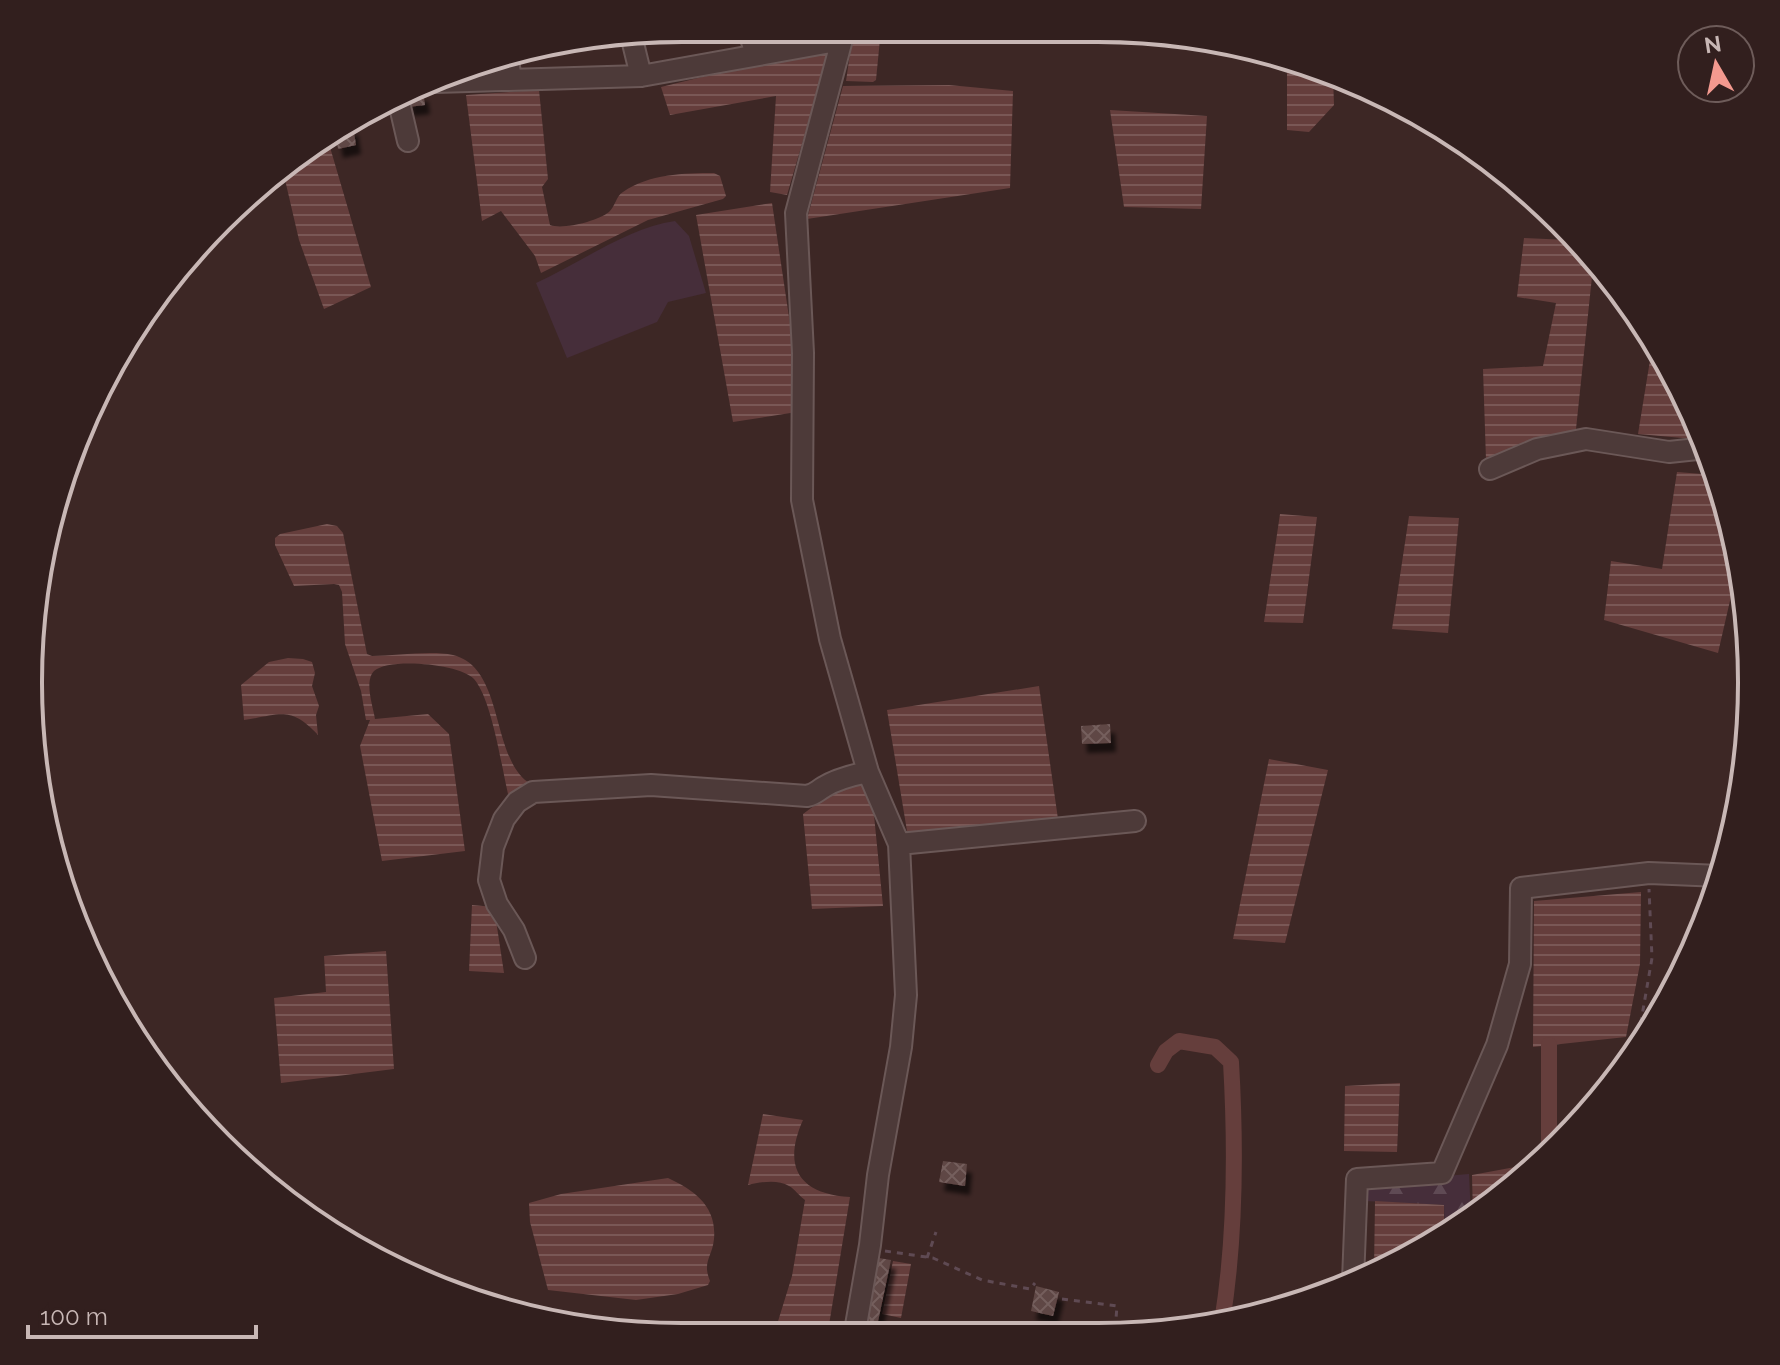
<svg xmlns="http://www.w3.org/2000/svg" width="1780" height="1365" font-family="Raleway,sans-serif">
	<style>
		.green { fill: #462e3a }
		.forest { fill: url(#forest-firs) }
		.water { fill: url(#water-rules) }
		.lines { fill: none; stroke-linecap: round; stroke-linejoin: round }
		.canal { stroke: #653e3c; stroke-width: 16 }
		.building { fill: url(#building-cross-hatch); filter: url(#shadow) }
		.minor-casing { stroke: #6b5857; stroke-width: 24 }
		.path { stroke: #5f4a53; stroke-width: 3; stroke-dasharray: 6 6; stroke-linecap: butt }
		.minor { stroke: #4d3a39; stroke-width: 20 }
		.rim { fill: none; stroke: #c8b7b5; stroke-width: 4 }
	</style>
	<defs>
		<pattern id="forest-firs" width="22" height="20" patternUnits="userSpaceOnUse" patternTransform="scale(2)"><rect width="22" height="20" fill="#462e3a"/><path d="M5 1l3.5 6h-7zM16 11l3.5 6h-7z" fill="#5f4a54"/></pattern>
		<pattern id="water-rules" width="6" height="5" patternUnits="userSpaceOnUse" patternTransform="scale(2)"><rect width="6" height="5" fill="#653e3c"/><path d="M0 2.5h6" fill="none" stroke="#7a5856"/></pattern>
		<pattern id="building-cross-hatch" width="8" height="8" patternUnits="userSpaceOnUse" patternTransform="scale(2)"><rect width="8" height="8" fill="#5f4644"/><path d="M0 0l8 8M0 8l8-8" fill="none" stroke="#745e5d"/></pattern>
		<filter id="shadow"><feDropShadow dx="5" dy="9" stdDeviation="2" flood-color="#0009"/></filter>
	</defs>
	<rect width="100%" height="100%" fill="#3d2725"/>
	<path class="green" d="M 675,221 L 689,236 L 706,293 L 668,302 L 657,322 L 567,358 L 536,283 C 580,263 627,228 675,221 Z"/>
	<path class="forest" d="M 1469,1174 L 1471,1219 L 1445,1235 L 1444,1205 L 1366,1201 L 1366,1183 Z"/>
	<path class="water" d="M 860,29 L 885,29 L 884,37 L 880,39 L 876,80 L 873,82 L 846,81 L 851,47 Z
		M 829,52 L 787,195 L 770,192 L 776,96 L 670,115 L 661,87 L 743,67 Z
		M 1287,59 L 1307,63 L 1333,76 L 1334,105 L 1309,132 L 1287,130 Z
		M 949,85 L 1013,91 L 1010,188 L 807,219 L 843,86 Z
		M 539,90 L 548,179 L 542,187 L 550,225 C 563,230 598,221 609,212 C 615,207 616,196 623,192 C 649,174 684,173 714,173 L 720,176 L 726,196 L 723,199 L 648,220 L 541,273 L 535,256 L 501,211 L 482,221 L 466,95 Z
		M 1110,110 L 1207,116 L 1201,209 L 1124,207 Z
		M 327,137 L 371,287 L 324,309 L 299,240 L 283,171 Z
		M 772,203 L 803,411 L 733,422 L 696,215 Z
		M 1524,238 L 1568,240 L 1593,267 L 1576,429 L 1486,460 L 1483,369 L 1543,366 L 1556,303 L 1517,297 Z
		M 1652,348 L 1658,349 L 1705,440 L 1638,434 Z
		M 1677,472 L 1715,475 L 1740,557 L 1718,653 L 1604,620 L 1611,561 L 1662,569 Z
		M 1280,514 L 1317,517 L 1303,623 L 1264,622 Z
		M 1409,516 L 1459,518 L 1448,633 L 1392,629 Z
		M 327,524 L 337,526 L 343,533 L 367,654 L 372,656 C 395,656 430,650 453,655 C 506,668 490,761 531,784 L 510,802 C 502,772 493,701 474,679 C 461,664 389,657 374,671 C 364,682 373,706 375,719 L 428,714 L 449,734 L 465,851 L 382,861 L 360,746 L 370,720 L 366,720 L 361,691 L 345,644 L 342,592 L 339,585 L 334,584 L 294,586 L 275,545 L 275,538 L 280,534 Z
		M 288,658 L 303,659 L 312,662 L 315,673 L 312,686 L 319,706 L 316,715 L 318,735 C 290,705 280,715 244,720 L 241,685 L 269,662 Z
		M 1039,686 L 1058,819 L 908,837 L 887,710 Z
		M 1269,759 L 1328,770 L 1285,943 L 1233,939 Z
		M 856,785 L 871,785 L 883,906 L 812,909 L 803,814 L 826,797 Z
		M 1641,892 L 1640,964 L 1626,1037 L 1533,1047 L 1534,901 Z
		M 472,905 L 494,907 L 504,973 L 469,971 Z
		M 386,951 L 394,1069 L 281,1083 L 274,998 L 326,992 L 324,956 Z
		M 1400,1083 L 1397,1152 L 1344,1151 L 1345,1086 Z
		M 763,1114 L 803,1120 C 782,1167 799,1194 850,1197 L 828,1331 L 775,1331 L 792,1276 L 805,1200 C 799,1196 795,1189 789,1186 C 778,1179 760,1182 748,1185 Z
		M 1548,1147 L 1553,1147 L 1553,1152 L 1473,1217 L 1472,1175 L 1537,1163 Z
		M 668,1178 C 694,1190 717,1206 714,1239 C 712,1258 702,1261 710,1281 L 708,1285 L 678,1294 L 636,1300 L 548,1290 L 530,1222 L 529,1203 L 561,1194 Z
		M 1375,1201 L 1444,1205 L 1444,1235 L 1374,1270 Z
		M 893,1261 L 911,1264 L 901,1318 L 882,1314 Z"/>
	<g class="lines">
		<path class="canal" d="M 1549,1045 L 1549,1155
			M 1158,1065 L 1166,1051 L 1179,1041 L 1215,1047 L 1231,1062 C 1236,1149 1236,1236 1222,1322"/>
	</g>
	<path class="building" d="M 423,92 L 425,105 L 408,107 L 406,95 Z
		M 353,126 L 356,145 L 338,149 L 335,131 Z
		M 1110,724 L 1111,743 L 1082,744 L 1081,726 Z
		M 943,1161 L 967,1164 L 965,1186 L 939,1182 Z
		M 879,1258 L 891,1260 L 876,1331 L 863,1331 Z
		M 1036,1286 L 1059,1292 L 1053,1316 L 1031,1311 Z"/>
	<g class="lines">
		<g class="minor-casing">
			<path id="minor" d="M 748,28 L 756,55
				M 845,28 L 796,213 L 803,353 L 802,500 L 830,639 L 868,772 L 899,844 L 906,995 L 901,1047 L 878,1175 L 870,1245 L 855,1331
				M 631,35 L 641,76
				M 507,53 L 511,80
				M 436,82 L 641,76 L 842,40
				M 398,98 L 408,141
				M 354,117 L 354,119
				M 1490,469 L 1537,449 L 1586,439 L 1669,452 L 1707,448
				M 899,844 L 1135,821
				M 525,958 L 514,930 L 497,904 L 489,880 L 493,847 L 504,819 L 517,802 L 533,792 L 651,785 L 807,796 C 816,794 817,791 824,787 C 837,779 853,775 868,772
				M 1353,1280 L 1357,1179 L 1442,1173 L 1497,1045 L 1520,964 L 1521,888 L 1649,873 L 1720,876"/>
		</g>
		<path class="path" d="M 1641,1047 L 1639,1033 L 1652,958 L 1649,889
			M 885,1251 L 933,1258 L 982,1280 L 1030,1289 L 1035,1283
			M 927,1258 L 936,1232
			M 1062,1299 L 1117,1306 L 1115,1331"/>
		<use href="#minor" class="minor"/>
	</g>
	<path d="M0 0H1780V1365H0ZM682 42H1098A640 640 0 0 1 1738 682V683A640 640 0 0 1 1098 1323H682A640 640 0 0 1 42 683V682A640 640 0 0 1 682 42Z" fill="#321f1e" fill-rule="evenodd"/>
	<path class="rim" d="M682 42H1098A640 640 0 0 1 1738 682V683A640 640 0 0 1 1098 1323H682A640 640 0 0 1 42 683V682A640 640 0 0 1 682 42Z"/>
	<g transform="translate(1716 64) rotate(351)"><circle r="38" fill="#321f1e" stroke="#6e5c5a" stroke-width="2"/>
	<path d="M0-6L14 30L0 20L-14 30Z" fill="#f3998f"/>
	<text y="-12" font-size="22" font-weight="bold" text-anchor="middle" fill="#c8b7b5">N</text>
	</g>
	<path d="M28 1325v12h228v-12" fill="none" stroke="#c8b7b5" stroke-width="4"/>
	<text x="40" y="1325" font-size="24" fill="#c8b7b5" stroke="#321f1e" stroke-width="6" paint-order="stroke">100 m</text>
</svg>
